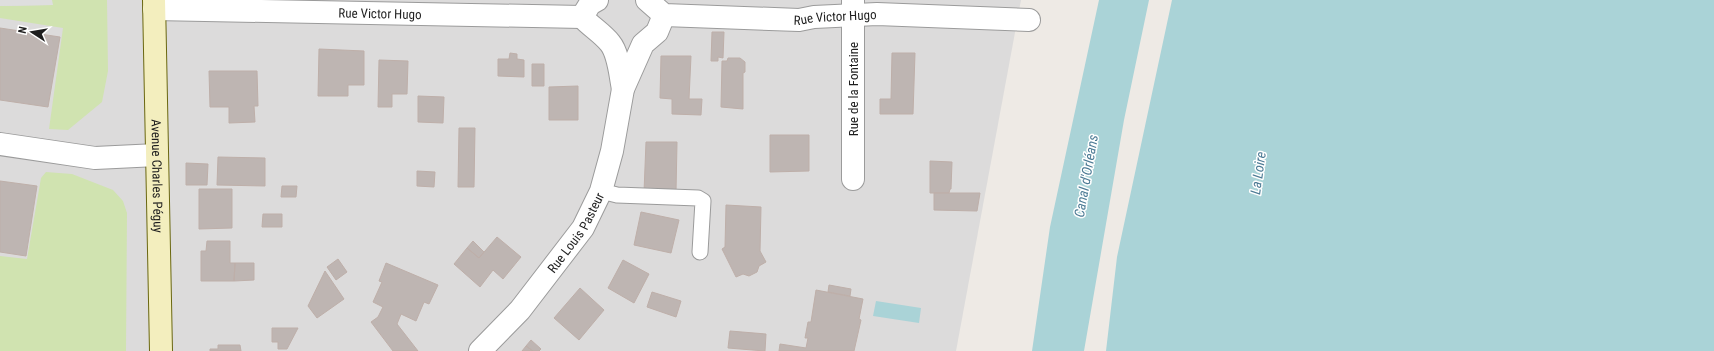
<svg xmlns="http://www.w3.org/2000/svg" width="1714" height="351" font-family="'Roboto Condensed',sans-serif">
	<style>
		.residential { fill: #dcdbdb }
		.grass { fill: #d0e3b0 }
		.parking { fill: #dedede }
		.water { fill: #aad3d7 }
		.building { fill: #beb5b2; stroke: #beafa9 }
		.lines { fill: none; stroke-linecap: round; stroke-linejoin: round }
		.service-casing { stroke: #9b9b9b; stroke-width: 17 }
		.minor-casing { stroke: #9b9b9b; stroke-width: 24 }
		.secondary-casing { stroke: #6a6710; stroke-width: 24 }
		.service { stroke: #fff; stroke-width: 15 }
		.minor { stroke: #fff; stroke-width: 22 }
		.secondary { stroke: #f3eebe; stroke-width: 22 }
		.labels { text-anchor: middle; stroke-width: 3; stroke-linejoin: round; paint-order: stroke }
		.street-label { font-size: 13px; fill: #1e1e1e; stroke: #fff }
		.water-label { font-size: 14px; font-style: italic; fill: #4d7b95; stroke: #fff }
	</style>
	<rect width="100%" height="100%" fill="#eeeae5"/>
	<path class="residential" d="M 0,0 L 1021,0 L 956,351 L 0,351 Z"/>
	<path class="grass" d="M 52,0 L 107,0 L 108,71 L 102,102 L 68,130 L 49,129 L 63,28 L 0,18 L 0,6 L 52,5 Z
		M 46,172 L 72,174 L 113,190 L 123,201 L 127,213 L 126,351 L 0,351 L 0,256 L 27,259 L 41,178 Z"/>
	<path class="parking" d="M 0,0 L 52,0 L 53,5 L 0,6 Z"/>
	<path class="water" d="M 1099,0 L 1149,0 L 1124,120 L 1084,351 L 1032,351 L 1050,227 Z
		M 1172,0 L 1714,0 L 1714,351 L 1106,351 L 1117,257 Z
		M 876,301 L 921,308 L 919,323 L 873,316 Z"/>
	<path class="building" d="M 0,28 L 60,37 L 48,107 L 0,100 Z
		M 712,32 L 724,32 L 723,58 L 718,57 L 718,61 L 711,61 Z
		M 319,49 L 364,51 L 364,85 L 348,85 L 348,96 L 318,96 Z
		M 510,53 L 517,54 L 517,59 L 524,60 L 524,77 L 498,76 L 498,59 L 509,59 Z
		M 892,53 L 915,53 L 913,114 L 880,114 L 880,99 L 891,99 Z
		M 661,56 L 691,56 L 689,99 L 702,99 L 701,115 L 672,114 L 672,99 L 660,98 Z
		M 728,58 L 740,58 L 745,62 L 745,72 L 743,73 L 743,109 L 721,107 L 722,61 L 727,61 Z
		M 379,60 L 408,61 L 407,94 L 392,94 L 392,107 L 378,107 Z
		M 532,64 L 544,64 L 544,86 L 532,86 Z
		M 209,71 L 257,71 L 258,106 L 254,106 L 255,122 L 229,123 L 229,107 L 210,107 Z
		M 578,86 L 578,120 L 549,120 L 549,87 Z
		M 418,96 L 444,97 L 443,123 L 418,122 Z
		M 459,128 L 475,128 L 474,187 L 458,187 Z
		M 770,135 L 809,135 L 809,171 L 770,172 Z
		M 646,142 L 677,142 L 676,192 L 644,192 Z
		M 218,157 L 265,158 L 265,186 L 217,185 Z
		M 930,161 L 952,162 L 951,189 L 950,189 L 949,193 L 930,193 Z
		M 186,163 L 208,164 L 207,185 L 186,185 Z
		M 417,171 L 435,172 L 434,187 L 417,186 Z
		M 0,181 L 37,186 L 26,256 L 0,252 Z
		M 282,186 L 297,186 L 296,197 L 281,197 Z
		M 199,189 L 232,189 L 232,228 L 199,229 Z
		M 934,193 L 980,193 L 977,211 L 934,210 Z
		M 726,205 L 761,207 L 760,251 L 766,262 L 759,266 L 757,272 L 749,276 L 743,274 L 736,277 L 722,249 L 725,247 Z
		M 641,212 L 679,220 L 671,253 L 634,245 Z
		M 263,214 L 282,214 L 282,227 L 262,227 Z
		M 497,237 L 521,257 L 503,279 L 493,270 L 480,287 L 454,264 L 467,248 L 479,258 Z
		M 207,241 L 230,241 L 230,263 L 235,263 L 234,281 L 201,281 L 201,251 L 206,251 Z
		M 473,241 L 484,252 L 479,258 L 467,248 Z
		M 338,259 L 347,272 L 336,280 L 327,267 Z
		M 623,260 L 649,274 L 634,303 L 608,288 Z
		M 235,263 L 254,263 L 254,280 L 234,281 Z
		M 386,263 L 438,285 L 429,304 L 424,302 L 416,321 L 401,314 L 397,324 L 418,351 L 393,351 L 371,322 L 378,317 L 383,307 L 373,302 L 382,282 L 379,281 Z
		M 325,271 L 344,299 L 317,318 L 308,306 Z
		M 829,285 L 851,289 L 850,296 L 828,292 Z
		M 580,288 L 604,310 L 579,340 L 554,318 Z
		M 816,290 L 863,299 L 859,319 L 861,320 L 854,351 L 779,351 L 780,344 L 806,348 L 808,338 L 805,338 L 808,322 L 811,322 Z
		M 652,292 L 681,301 L 676,317 L 647,307 Z
		M 272,328 L 298,328 L 287,349 L 278,349 L 278,342 L 272,342 Z
		M 730,331 L 766,334 L 765,351 L 728,348 Z
		M 531,340 L 541,349 L 539,351 L 533,351 L 526,346 Z
		M 218,345 L 240,345 L 241,351 L 210,351 L 210,349 L 218,349 Z
		M 526,346 L 533,351 L 522,351 Z"/>
	<g class="lines">
		<g class="service-casing">
			<path id="service" d="M 601,191 L 617,195 L 698,198 L 703,201 L 700,252"/>
		</g>
		<g class="minor-casing">
			<g id="minor">
				<path id="s1" d="M 647,0 L 664,15 L 799,20 L 814,17 L 877,14 L 1029,20"/>
				<path id="s2" d="M 154,9 L 582,17"/>
				<path d="M 582,17 C 590,26 602,33 610,43 C 619,54 620,75 623,89"/>
				<path d="M 582,17 L 590,4 L 597,0"/>
				<path d="M 0,144 L 95,158 L 157,155"/>
				<path d="M 853,179 L 853,1"/>
				<path id="s3" d="M 480,351 L 520,310 L 583,228 L 601,191 L 612,151 L 623,89 L 643,44 L 657,32 L 664,15"/>
			</g>
		</g>
		<g class="secondary-casing">
			<g id="secondary">
				<path id="s4" d="M 154,0 L 161,351"/>
			</g>
		</g>
		<use href="#service" class="service"/>
		<use href="#minor" class="minor"/>
		<use href="#secondary" class="secondary"/>
	</g>
	<g class="labels">
		<g class="street-label">
			<text dy="5" stroke="none"><textPath href="#s2" startOffset="226">Rue Victor Hugo</textPath></text>
			<text dy="5" stroke="none"><textPath href="#s1" startOffset="194">Rue Victor Hugo</textPath></text>
			<text transform="translate(853 89) rotate(-90)" y="5">Rue de la Fontaine</text>
			<text dy="5" stroke="none"><textPath href="#s4" startOffset="176">Avenue Charles Péguy</textPath></text>
			<text dy="5" stroke="none"><textPath href="#s3" startOffset="153">Rue Louis Pasteur</textPath></text>
		</g>
		<g class="water-label">
			<text transform="translate(1258 173) rotate(-82)" y="5">La Loire</text>
			<text transform="translate(1086 176) rotate(-80)" y="5">Canal d'Orléans</text>
		</g>
	</g>
	<g transform="translate(32 32) rotate(282)" stroke="#ffffff" stroke-width="3" paint-order="stroke">
	<path d="M0-3L7 15L0 10L-7 15Z" fill="#1e1e1e"/>
	<text y="-6" font-size="11" font-weight="bold" text-anchor="middle" fill="#1e1e1e">N</text>
	</g>
</svg>
